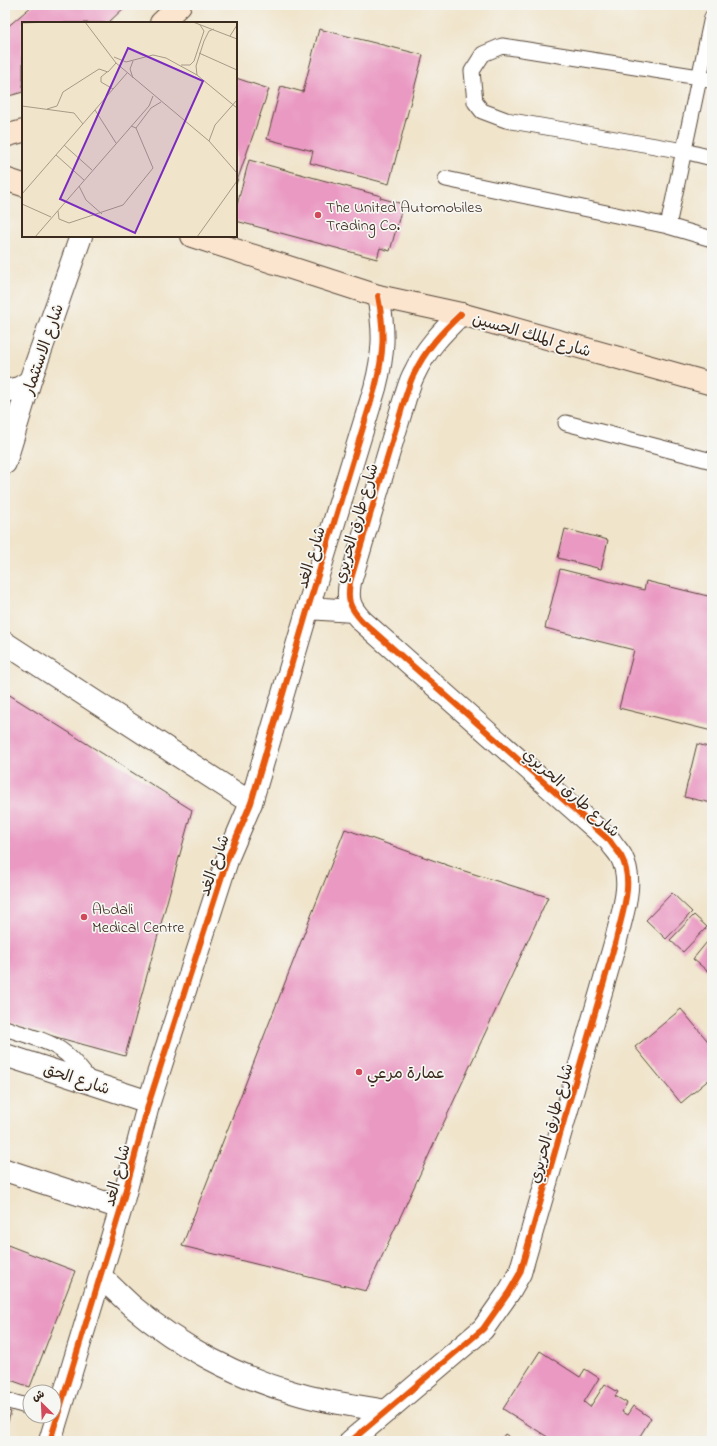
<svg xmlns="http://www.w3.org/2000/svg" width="717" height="1446" font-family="'Indie Flower','Playpen Sans Arabic',sans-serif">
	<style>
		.building { fill: #ea99c2 }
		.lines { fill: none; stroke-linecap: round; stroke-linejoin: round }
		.service-casing { stroke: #564638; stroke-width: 17 }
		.minor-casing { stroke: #564638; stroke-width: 24 }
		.secondary-casing { stroke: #564638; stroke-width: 24 }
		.service { stroke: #fff; stroke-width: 15 }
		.minor { stroke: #fff; stroke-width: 22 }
		.secondary { stroke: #fbe5cf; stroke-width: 22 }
		.cycleway-casing { stroke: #f6f6f2; stroke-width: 8 }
		.cycleway { stroke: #e8590c; stroke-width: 6 }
		.poi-dot { fill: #d1495b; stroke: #f6f6f2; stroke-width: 1.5 }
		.labels { text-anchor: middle; stroke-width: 3.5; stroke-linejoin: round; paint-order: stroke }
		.poi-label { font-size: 16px; fill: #3b2a1e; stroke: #f6f6f2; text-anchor: start }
		.street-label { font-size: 16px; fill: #3b2a1e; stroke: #f6f6f2 }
		.inset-road { fill: none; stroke: #a89a86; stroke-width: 1 }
		.view { fill: #7b2cbf; fill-opacity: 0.15; stroke: #7b2cbf; stroke-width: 2 }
		.inset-edge { fill: none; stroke: #3b2a1e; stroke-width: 2 }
	</style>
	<rect width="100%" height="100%" fill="#f6f6f2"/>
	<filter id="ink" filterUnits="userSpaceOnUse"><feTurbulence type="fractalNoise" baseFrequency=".025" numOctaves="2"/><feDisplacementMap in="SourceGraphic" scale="8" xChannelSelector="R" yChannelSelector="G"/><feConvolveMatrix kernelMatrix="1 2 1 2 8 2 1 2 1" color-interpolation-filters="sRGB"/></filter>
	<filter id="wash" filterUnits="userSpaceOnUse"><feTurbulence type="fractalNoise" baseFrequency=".012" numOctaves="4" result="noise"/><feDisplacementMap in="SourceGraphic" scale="16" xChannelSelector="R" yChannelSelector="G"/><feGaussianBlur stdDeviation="0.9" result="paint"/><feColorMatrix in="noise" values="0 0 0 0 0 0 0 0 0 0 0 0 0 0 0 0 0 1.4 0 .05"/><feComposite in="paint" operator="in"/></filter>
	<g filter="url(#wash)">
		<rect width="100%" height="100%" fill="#f0e4cb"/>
		<g id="blocks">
			<path class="building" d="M 33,5 L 127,5 L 108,23 L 23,23 L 23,92 L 5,97 L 5,29 Z
				M 319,29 L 423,55 L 389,184 L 310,163 L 313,151 L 267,139 L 281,86 L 303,92 Z
				M 236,78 L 269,89 L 236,184 Z
				M 249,160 L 381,196 L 380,198 L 403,204 L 390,251 L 380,248 L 377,259 L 236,221 L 236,209 Z
				M 565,529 L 608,540 L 601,569 L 558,558 Z
				M 560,569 L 644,590 L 646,581 L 712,597 L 712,731 L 619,708 L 634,650 L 545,628 Z
				M 8,694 L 192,810 L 125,1056 L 5,1023 L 5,695 Z
				M 697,744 L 712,748 L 712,803 L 684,797 Z
				M 345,829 L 458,869 L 548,897 L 366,1291 L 182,1246 Z
				M 672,893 L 692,912 L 666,939 L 646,920 Z
				M 694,915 L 707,927 L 683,952 L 670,940 Z
				M 707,942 L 712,947 L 712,975 L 693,959 Z
				M 681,1009 L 712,1046 L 712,1077 L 681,1103 L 635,1047 Z
				M 5,1244 L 75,1271 L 30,1387 L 5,1378 Z
				M 540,1351 L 580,1377 L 585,1369 L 599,1378 L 584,1402 L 590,1407 L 605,1384 L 618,1392 L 615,1396 L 627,1403 L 622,1412 L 627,1415 L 633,1406 L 651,1418 L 637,1441 L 554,1441 L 503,1409 Z
				M 5,1410 L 11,1412 L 5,1431 Z
				M 505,1434 L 516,1441 L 500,1441 Z"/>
		</g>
	</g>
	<g filter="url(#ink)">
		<use href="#blocks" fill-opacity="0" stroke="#564638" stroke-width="1"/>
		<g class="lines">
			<g class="service-casing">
				<path id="service" d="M 712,81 L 699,77 L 502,46 L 483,54 L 472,71 L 475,102 L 482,111 L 506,120 L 684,151 L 712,158
					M 446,179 L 668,226 L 712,239
					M 668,226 L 712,17
					M 566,423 L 712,461
					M 5,1028 C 24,1035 45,1039 61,1050 C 73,1058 82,1071 91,1082
					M 5,1400 L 30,1407"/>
			</g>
			<g class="minor-casing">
				<path id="minor" d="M 5,391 L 19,388 L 30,381
					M 5,463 L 30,381 L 81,236
					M 308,608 L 353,611
					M 5,643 L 251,803
					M 5,1055 L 149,1102
					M 5,1170 L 121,1208
					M 100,1276 C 111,1286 122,1297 133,1307 C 179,1346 237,1377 295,1393 C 325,1402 356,1406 387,1411
					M 50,1441 L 121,1208 L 149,1102 L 228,857 L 251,803 L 308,608 L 375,388 C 384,353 385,332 378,296
					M 351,1441 L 483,1329 L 509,1292 L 520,1273 L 616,940 C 622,913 635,882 621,856 C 618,851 613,846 610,841 L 362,621 C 349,607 347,600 350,582 L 405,398 C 408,390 410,381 414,374 C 425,350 442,332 461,314"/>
			</g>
			<g class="secondary-casing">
				<path id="secondary" d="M 161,23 L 180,5
					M 5,136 L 23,131
					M 5,179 L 23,185
					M 192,236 L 378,296 L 461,314 L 712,384"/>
			</g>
			<use href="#service" class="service"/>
			<use href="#minor" class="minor"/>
			<use href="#secondary" class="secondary"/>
			<g class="cycleway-casing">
				<path id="cycleway" d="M 50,1441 L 121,1208 L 149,1102 L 228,857 L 251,803 L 308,608 L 375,388 C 384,353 385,332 378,296
					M 351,1441 L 483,1329 L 509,1292 L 520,1273 L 616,940 C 622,913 635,882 621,856 C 618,851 613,846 610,841 L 362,621 C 349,607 347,600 350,582 L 405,398 C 408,390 410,381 414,374 C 425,350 442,332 461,314"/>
			</g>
			<use href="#cycleway" class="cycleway"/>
		</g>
	</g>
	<g class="poi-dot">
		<circle cx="318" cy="215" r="4"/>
		<circle cx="84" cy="917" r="4"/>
		<circle cx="359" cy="1072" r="4"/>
	</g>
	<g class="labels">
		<g class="poi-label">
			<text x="326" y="212">The United Automobiles<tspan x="326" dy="18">Trading Co.</tspan></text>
			<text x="92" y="914">Abdali<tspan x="92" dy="18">Medical Centre</tspan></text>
			<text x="367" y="1078">عمارة مرعي</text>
		</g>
		<g class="street-label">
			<text transform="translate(532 334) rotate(16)" y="6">شارع الملك الحسين</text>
			<text transform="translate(42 349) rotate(-71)" y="6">شارع الاستثمار</text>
			<text transform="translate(355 523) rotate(-74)" y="6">شارع طارق الحريري</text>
			<text transform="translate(310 557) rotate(-73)" y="6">شارع الغد</text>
			<text transform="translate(572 792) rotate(42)" y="6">شارع طارق الحريري</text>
			<text transform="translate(213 865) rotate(-71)" y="6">شارع الغد</text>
			<text transform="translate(77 1078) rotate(18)" y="6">شارع الحق</text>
			<text transform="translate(550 1123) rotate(-74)" y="6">شارع طارق الحريري</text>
			<text transform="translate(116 1175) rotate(-75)" y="6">شارع الغد</text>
		</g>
	</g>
	<g transform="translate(22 22)">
		<rect width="215" height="215" fill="#f0e4cb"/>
		<path class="inset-road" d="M 63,0 L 94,41 L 187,119 L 215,151M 171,0 L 215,17M 0,1 L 31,0M 208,14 L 215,3M 177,31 L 215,48M 92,35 L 104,40 L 131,33 L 144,36 L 175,53 L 215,86M 159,43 L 168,43 L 172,39 L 182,9 L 178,3M 85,50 L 79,55 L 79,60 L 91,67M 175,53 L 174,44 L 182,19 L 187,9 L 192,7M 111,56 L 108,47 L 111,39M 0,84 L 52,91 L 61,102M 25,87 L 35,84 L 41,70 L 77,47 L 86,50 L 94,41M 73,88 L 94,121M 114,106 L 129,86 L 139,80M 187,119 L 193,103 L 215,78M 42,123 L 70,148M 34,133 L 62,158M 57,164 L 64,178 L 80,192M 0,172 L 105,51M 0,182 L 29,195M 36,189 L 37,197 L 47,201 L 101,183 L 131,146 L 114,106 L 109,104M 13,215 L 127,84 L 131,74M 175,215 L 215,159"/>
		<path class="view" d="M 106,26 L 181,59 L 113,211 L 38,177 Z"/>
		<rect width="215" height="215" class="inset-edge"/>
	</g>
	<rect width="717" height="1446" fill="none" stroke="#f6f6f2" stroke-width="20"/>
	<g transform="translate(42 1404) rotate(336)"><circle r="19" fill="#f6f6f2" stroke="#aba49d"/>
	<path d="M0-3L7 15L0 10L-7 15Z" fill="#d1495b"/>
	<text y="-6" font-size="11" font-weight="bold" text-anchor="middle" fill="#3b2a1e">ش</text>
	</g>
</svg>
